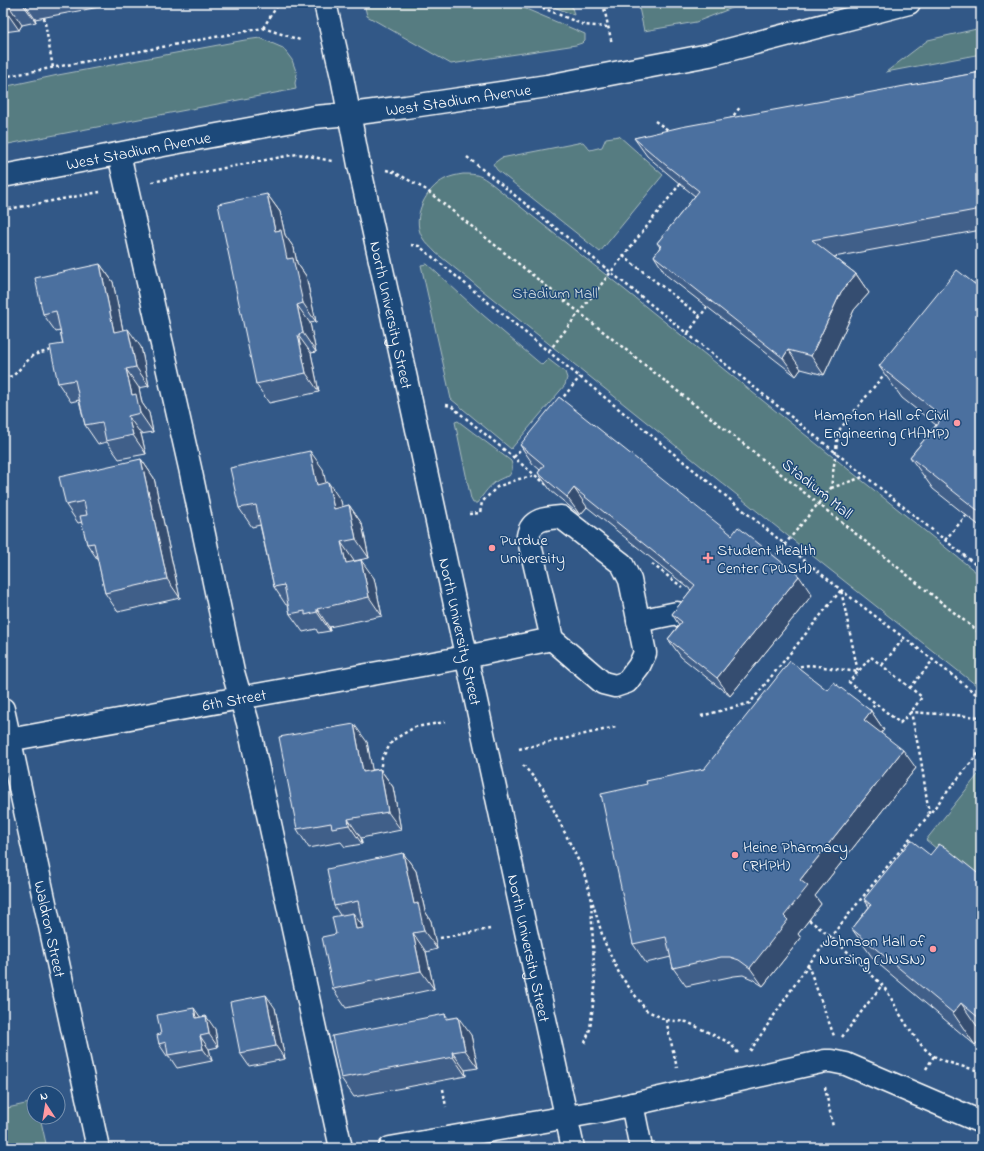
<svg xmlns="http://www.w3.org/2000/svg" width="984" height="1151" font-family="'Indie Flower',sans-serif">
	<style>
		.built { fill: #305887; fill-rule: evenodd }
		.green { fill: #567b81; stroke: #aabdc0 }
		.lines { fill: none; stroke-linecap: round; stroke-linejoin: round }
		.minor-casing { stroke: #fff; stroke-width: 25 }
		.path { stroke: #fff; stroke-width: 2.5; stroke-dasharray: 3 3; stroke-linecap: butt }
		.minor { stroke: #1f4a7a; stroke-width: 22 }
		.wall { fill: #415f89; stroke: #fff; fill-rule: evenodd }
		.shaded-wall { fill: #354e6f; stroke: #fff }
		.building { fill: #4c6f9f; stroke: #fff }
		.poi-dot { fill: #ff9aa2; stroke: #1f4a7a; stroke-width: 1.5 }
		.labels { text-anchor: middle; stroke-width: 3; stroke-linejoin: round; paint-order: stroke }
		.street-label { font-size: 16px; fill: #fff; stroke: #1f4a7a }
		.park-label { font-size: 16px; fill: #d5dee0; stroke: #1f4a7a }
		.poi-label { font-size: 16px; fill: #fff; stroke: #1f4a7a; text-anchor: start }
	</style>
	<rect width="100%" height="100%" fill="#1f4a7a"/>
	<filter id="ink" filterUnits="userSpaceOnUse"><feTurbulence type="fractalNoise" baseFrequency=".025" numOctaves="2"/><feDisplacementMap in="SourceGraphic" scale="8" xChannelSelector="R" yChannelSelector="G"/><feConvolveMatrix kernelMatrix="1 2 1 2 8 2 1 2 1" color-interpolation-filters="sRGB"/></filter>
	<g filter="url(#ink)">
		<path class="built" d="M 3,3 L 981,3 L 981,1148 L 3,1148 ZM 34,1093 L 58,1093 L 58,1117 L 34,1117 Z"/>
		<path class="green" d="M 364,3 L 512,3 L 585,34 L 585,40 L 582,43 L 576,45 L 451,64 L 367,16 Z
			M 544,3 L 571,3 L 574,15 Z
			M 638,3 L 745,3 L 696,22 L 644,31 Z
			M 981,28 L 981,54 L 886,72 L 928,40 Z
			M 260,38 L 283,48 L 292,60 L 297,74 L 295,83 L 296,89 L 3,145 L 3,87 L 58,75 L 245,40 Z
			M 619,136 L 663,175 L 600,252 L 497,170 L 493,164 L 501,158 L 583,142 L 590,150 L 602,147 L 606,138 Z
			M 463,174 C 478,174 480,175 492,184 L 640,302 L 981,576 L 981,689 L 824,565 L 436,253 C 432,248 425,243 422,237 C 411,217 426,188 445,179 C 451,176 457,175 463,174 Z
			M 427,264 L 483,315 L 542,365 L 548,359 L 565,372 L 567,378 L 565,385 L 511,449 L 451,399 L 421,265 Z
			M 458,421 L 511,461 C 513,467 513,470 509,476 C 492,480 487,490 477,503 L 473,503 L 471,499 L 455,422 Z
			M 981,771 L 981,890 L 971,877 L 926,840 Z
			M 34,1102 L 34,1117 L 40,1117 L 47,1148 L 3,1148 L 3,1109 Z"/>
		<g class="lines">
			<g class="minor-casing">
				<g id="minor">
					<path id="s1" d="M 325,3 L 342,77 L 359,165 L 405,374 L 573,1148"/>
					<path d="M 119,154 L 190,468 L 233,672 L 248,723 L 341,1148"/>
					<path id="s2" d="M 3,176 L 179,142 L 315,117 L 350,114 L 406,107 L 547,86 L 709,55 L 909,3"/>
					<path d="M 638,621 L 677,613 L 692,623"/>
					<path id="s3" d="M 3,709 L 98,1148"/>
					<path id="s4" d="M 3,741 L 466,657 L 552,639 L 528,536 C 531,519 546,518 561,517 L 622,564 L 630,580 L 645,653 L 639,666 L 627,682 L 615,686 L 603,683 L 552,639"/>
					<path d="M 632,1104 L 641,1148"/>
					<path d="M 390,1148 L 602,1111 L 825,1061 L 831,1061 L 846,1064 L 981,1122"/>
				</g>
			</g>
			<path class="path" d="M 531,3 L 584,25 L 607,27
				M 603,3 L 612,44
				M 44,17 L 53,68
				M 263,28 L 279,3
				M 3,77 L 263,28 L 300,40
				M 730,120 L 741,106
				M 655,121 L 671,132
				M 467,157 L 981,569
				M 386,170 L 394,172 L 425,189 L 981,634
				M 152,182 L 297,154 C 309,155 320,159 332,161
				M 3,210 L 100,192
				M 411,245 L 419,246 L 841,590 L 933,660 L 981,698
				M 623,256 L 700,316
				M 972,284 L 981,283
				M 688,333 L 707,307
				M 549,351 L 680,184
				M 3,378 L 13,376 L 33,355 L 52,350
				M 560,401 L 580,377
				M 446,405 L 451,406 L 547,485
				M 514,457 L 524,445
				M 831,488 L 866,476
				M 469,514 L 480,513 L 482,502 L 497,487 L 519,479 L 536,476
				M 945,540 L 966,516
				M 773,559 L 831,488 L 838,434 L 840,429 L 886,372
				M 652,564 L 682,587
				M 871,657 L 922,697 L 911,712 L 900,723 L 849,682 Z
				M 882,665 L 904,638
				M 794,667 L 810,665 L 858,672 L 841,590
				M 910,688 L 933,660
				M 869,712 L 876,703
				M 701,716 L 750,703 L 841,590
				M 519,749 L 616,727
				M 523,765 L 543,788 L 583,870 L 604,941 L 620,975 L 646,1010 L 666,1020 L 687,1022 L 730,1043 L 738,1053
				M 380,772 L 382,758 L 393,740 L 415,727 L 445,722
				M 929,814 L 921,760 L 911,712 L 981,717
				M 809,920 C 835,939 859,962 882,985 C 889,993 893,1002 898,1011 C 906,1024 921,1049 934,1056 C 947,1063 967,1068 981,1071
				M 440,938 L 490,929
				M 808,965 L 834,1036
				M 666,1020 L 677,1068
				M 842,1037 L 882,985
				M 978,1041 L 981,1044
				M 585,1043 L 590,1029 L 595,988 L 591,901
				M 750,1051 L 808,965 L 981,750
				M 926,1069 L 934,1056
				M 825,1087 L 833,1127
				M 443,1089 L 446,1107"/>
			<use href="#minor" class="minor"/>
		</g>
		<path class="wall" d="M 3,3 L 121,3 L 35,19 L 36,22 L 22,25 L 19,30 L 4,32 L 3,31 Z
			M 981,72 L 981,230 L 834,257 L 856,274 L 869,293 L 854,310 L 824,375 L 801,369 L 796,376 L 666,275 L 654,256 L 660,247 L 657,243 L 695,196 L 680,184 L 647,156 L 634,138 Z
			M 267,194 L 280,212 L 285,235 L 294,248 L 297,263 L 306,276 L 316,322 L 310,323 L 316,352 L 311,353 L 319,392 L 269,403 L 256,384 Z
			M 100,264 L 113,282 L 123,330 L 141,347 L 149,386 L 139,388 L 142,403 L 149,413 L 153,432 L 141,434 L 146,454 L 119,459 L 107,442 L 98,444 L 85,425 L 79,400 L 71,402 L 58,383 L 63,344 L 60,331 L 56,332 L 43,314 Z
			M 981,289 L 981,527 L 933,489 L 910,457 L 936,425 L 902,398 L 879,366 Z
			M 520,445 L 732,535 L 812,595 L 730,696 L 681,657 L 668,639 L 679,625 L 672,614 L 691,590 L 587,507 L 580,515 L 551,491 L 538,473 L 540,470 L 533,464 Z
			M 141,459 L 154,478 L 180,598 L 118,612 L 105,593 L 98,560 L 87,544 L 82,522 L 78,523 L 66,505 Z
			M 323,469 L 325,483 L 341,501 L 342,507 L 349,505 L 362,524 L 369,558 L 354,561 L 374,578 L 382,616 L 329,627 L 330,631 L 318,633 L 316,629 L 303,632 L 290,614 L 288,605 L 286,605 L 274,587 L 260,525 L 252,527 L 239,508 Z
			M 871,711 L 884,730 L 881,733 L 916,768 L 815,896 L 821,904 L 798,934 L 801,938 L 763,986 L 752,979 L 743,975 L 734,976 L 686,986 L 673,968 L 671,957 L 646,963 L 633,944 L 647,784 L 704,769 Z
			M 367,742 L 372,770 L 380,769 L 393,787 L 401,830 L 361,838 L 362,844 L 345,847 L 341,842 L 309,848 L 297,829 Z
			M 403,853 L 416,871 L 425,911 L 431,921 L 437,949 L 426,952 L 434,989 L 346,1008 L 333,989 L 336,934 L 340,915 L 334,906 ZM 359,922 L 362,922 L 363,927 Z
			M 930,855 L 981,876 L 981,1038 L 975,1045 L 875,961 L 852,929 L 869,907 L 864,899 Z
			M 275,1008 L 285,1059 L 249,1066 L 240,1053 Z
			M 445,1014 L 448,1018 L 471,1035 L 478,1068 L 465,1070 L 466,1076 L 354,1097 L 341,1078 Z
			M 201,1017 L 215,1029 L 218,1047 L 209,1049 L 212,1061 L 177,1068 L 169,1056 L 167,1056 L 159,1044 L 161,1034 Z"/>
		<path class="shaded-wall" d="M 3,3 L 7,3 L 22,25 L 19,30 L 3,7 Z
			M 22,3 L 24,3 L 35,19 L 36,22 Z
			M 267,194 L 280,212 L 285,235 L 294,248 L 297,263 L 306,276 L 316,322 L 303,303 L 287,259 L 275,231 Z
			M 100,264 L 113,282 L 127,350 L 114,332 Z
			M 856,274 L 869,293 L 854,310 L 824,375 L 811,356 L 841,292 Z
			M 297,305 L 310,323 L 316,352 L 303,333 Z
			M 128,329 L 141,347 L 149,386 L 136,367 Z
			M 298,335 L 311,353 L 319,392 L 306,373 Z
			M 788,350 L 801,369 L 796,376 L 783,358 Z
			M 126,369 L 139,388 L 142,403 L 149,413 L 153,432 L 140,413 L 132,395 Z
			M 128,416 L 141,434 L 146,454 L 133,435 Z
			M 310,451 L 323,469 L 330,503 L 317,485 Z
			M 141,459 L 154,478 L 180,598 L 167,579 Z
			M 328,482 L 341,501 L 347,527 L 334,509 Z
			M 574,488 L 587,507 L 580,515 L 567,497 Z
			M 349,505 L 362,524 L 369,558 L 356,539 Z
			M 341,542 L 354,561 L 359,582 L 346,563 Z
			M 361,560 L 374,578 L 382,616 L 369,597 Z
			M 799,576 L 812,595 L 730,696 L 717,678 Z
			M 317,609 L 329,627 L 330,631 L 317,612 Z
			M 871,711 L 884,730 L 877,738 L 864,720 Z
			M 354,724 L 367,742 L 376,790 L 363,772 Z
			M 903,750 L 916,768 L 815,896 L 821,904 L 798,934 L 801,938 L 763,986 L 750,968 L 800,880 Z
			M 380,769 L 393,787 L 401,830 L 388,812 Z
			M 348,819 L 361,838 L 362,844 L 349,825 Z
			M 403,853 L 416,871 L 425,911 L 431,921 L 437,949 L 424,931 L 414,904 Z
			M 353,913 L 366,931 L 356,929 Z
			M 413,933 L 426,952 L 434,989 L 421,971 Z
			M 266,995 L 275,1008 L 285,1059 L 276,1046 Z
			M 961,1003 L 981,1032 L 981,1038 L 975,1045 L 953,1013 Z
			M 194,1008 L 203,1021 L 196,1018 Z
			M 206,1016 L 215,1029 L 218,1047 L 209,1034 Z
			M 458,1017 L 471,1035 L 478,1068 L 465,1050 Z
			M 200,1036 L 209,1049 L 212,1061 L 203,1049 Z
			M 452,1052 L 465,1070 L 466,1076 L 453,1057 Z"/>
		<path class="building" d="M 981,72 L 981,209 L 812,240 L 856,274 L 841,292 L 811,356 L 788,350 L 783,358 L 654,256 L 661,246 L 657,243 L 699,191 L 667,166 L 634,138 L 681,127 Z
			M 267,194 L 275,231 L 281,230 L 287,259 L 293,258 L 303,303 L 297,305 L 303,333 L 298,335 L 306,373 L 256,384 L 218,204 Z
			M 100,264 L 114,332 L 128,329 L 136,367 L 126,369 L 132,395 L 136,394 L 140,413 L 128,416 L 133,435 L 106,441 L 102,422 L 85,425 L 75,380 L 58,383 L 50,346 L 63,344 L 56,311 L 43,314 L 35,278 Z
			M 957,270 L 981,289 L 981,513 L 910,457 L 943,417 L 879,366 Z
			M 559,397 L 732,535 L 738,527 L 799,576 L 717,678 L 668,639 L 682,622 L 672,614 L 695,585 L 574,488 L 567,497 L 538,473 L 544,465 L 520,445 Z
			M 310,451 L 317,485 L 328,482 L 334,509 L 349,505 L 356,539 L 341,542 L 346,563 L 361,560 L 369,597 L 317,609 L 317,612 L 305,615 L 305,611 L 290,614 L 284,585 L 274,587 L 256,505 L 239,508 L 230,468 Z
			M 141,459 L 167,579 L 105,593 L 94,543 L 87,544 L 80,516 L 87,515 L 84,501 L 66,505 L 59,477 Z
			M 790,661 L 827,690 L 833,682 L 871,711 L 864,720 L 903,750 L 800,880 L 808,886 L 784,916 L 788,920 L 750,968 L 739,960 L 730,957 L 721,957 L 673,968 L 666,937 L 633,944 L 601,794 L 647,784 L 646,781 L 704,769 Z
			M 354,724 L 363,772 L 380,769 L 388,812 L 348,819 L 349,825 L 332,828 L 331,823 L 297,829 L 279,737 Z
			M 911,840 L 930,855 L 939,844 L 946,848 L 981,876 L 981,1016 L 979,1018 L 961,1003 L 953,1013 L 852,929 L 871,905 L 864,899 Z
			M 403,853 L 414,904 L 418,903 L 424,931 L 413,933 L 421,971 L 333,989 L 322,937 L 336,934 L 332,917 L 353,913 L 356,929 L 363,928 L 358,901 L 334,906 L 327,869 Z
			M 266,995 L 276,1046 L 240,1053 L 230,1002 Z
			M 194,1008 L 196,1018 L 206,1016 L 209,1034 L 200,1036 L 203,1049 L 168,1055 L 166,1042 L 159,1044 L 157,1035 L 161,1034 L 157,1015 Z
			M 445,1014 L 446,1019 L 458,1017 L 465,1050 L 452,1052 L 453,1057 L 341,1078 L 332,1036 Z"/>
	</g>
	<g class="poi-dot">
		<circle cx="957" cy="423" r="4"/>
		<circle cx="492" cy="548" r="4"/>
		<path d="M706 552h4v4h4v4h-4v4h-4v-4h-4v-4h4z"/>
		<circle cx="735" cy="855" r="4"/>
		<circle cx="933" cy="949" r="4"/>
	</g>
	<g class="labels">
		<g class="street-label">
			<text dy="6" stroke="none"><textPath href="#s2" startOffset="462">West Stadium Avenue</textPath></text>
			<text dy="6" stroke="none"><textPath href="#s2" startOffset="138">West Stadium Avenue</textPath></text>
			<text dy="6" stroke="none"><textPath href="#s1" startOffset="319">North University Street</textPath></text>
			<text transform="translate(818 488) rotate(39)" y="6">Stadium Mall</text>
			<text dy="6" stroke="none"><textPath href="#s1" startOffset="643">North University Street</textPath></text>
			<text dy="6" stroke="none"><textPath href="#s4" startOffset="235">6th Street</textPath></text>
			<text dy="6" stroke="none"><textPath href="#s3" startOffset="225">Waldron Street</textPath></text>
			<text dy="6" stroke="none"><textPath href="#s1" startOffset="967">North University Street</textPath></text>
		</g>
		<g class="park-label">
			<text x="555" y="298">Stadium Mall</text>
		</g>
		<g class="poi-label">
			<text x="949" y="420" text-anchor="end">Hampton Hall of Civil<tspan x="949" dy="18">Engineering (HAMP)</tspan></text>
			<text x="500" y="545">Purdue<tspan x="500" dy="18">University</tspan></text>
			<text x="717" y="555">Student Health<tspan x="717" dy="18">Center (PUSH)</tspan></text>
			<text x="743" y="852">Heine Pharmacy<tspan x="743" dy="18">(RHPH)</tspan></text>
			<text x="925" y="946" text-anchor="end">Johnson Hall of<tspan x="925" dy="18">Nursing (JNSN)</tspan></text>
		</g>
	</g>
	<rect width="984" height="1151" fill="none" stroke="#1f4a7a" stroke-width="16"/>
	<rect x="8" y="8" width="968" height="1135" fill="none" stroke="#fff" stroke-width="1.5" filter="url(#ink)"/>
	<g transform="translate(46 1105) rotate(348)"><circle r="19" fill="#1f4a7a" stroke="#7992af"/>
	<path d="M0-3L7 15L0 10L-7 15Z" fill="#ff9aa2"/>
	<text y="-6" font-size="11" font-weight="bold" text-anchor="middle" fill="#ffffff">N</text>
	</g>
</svg>
